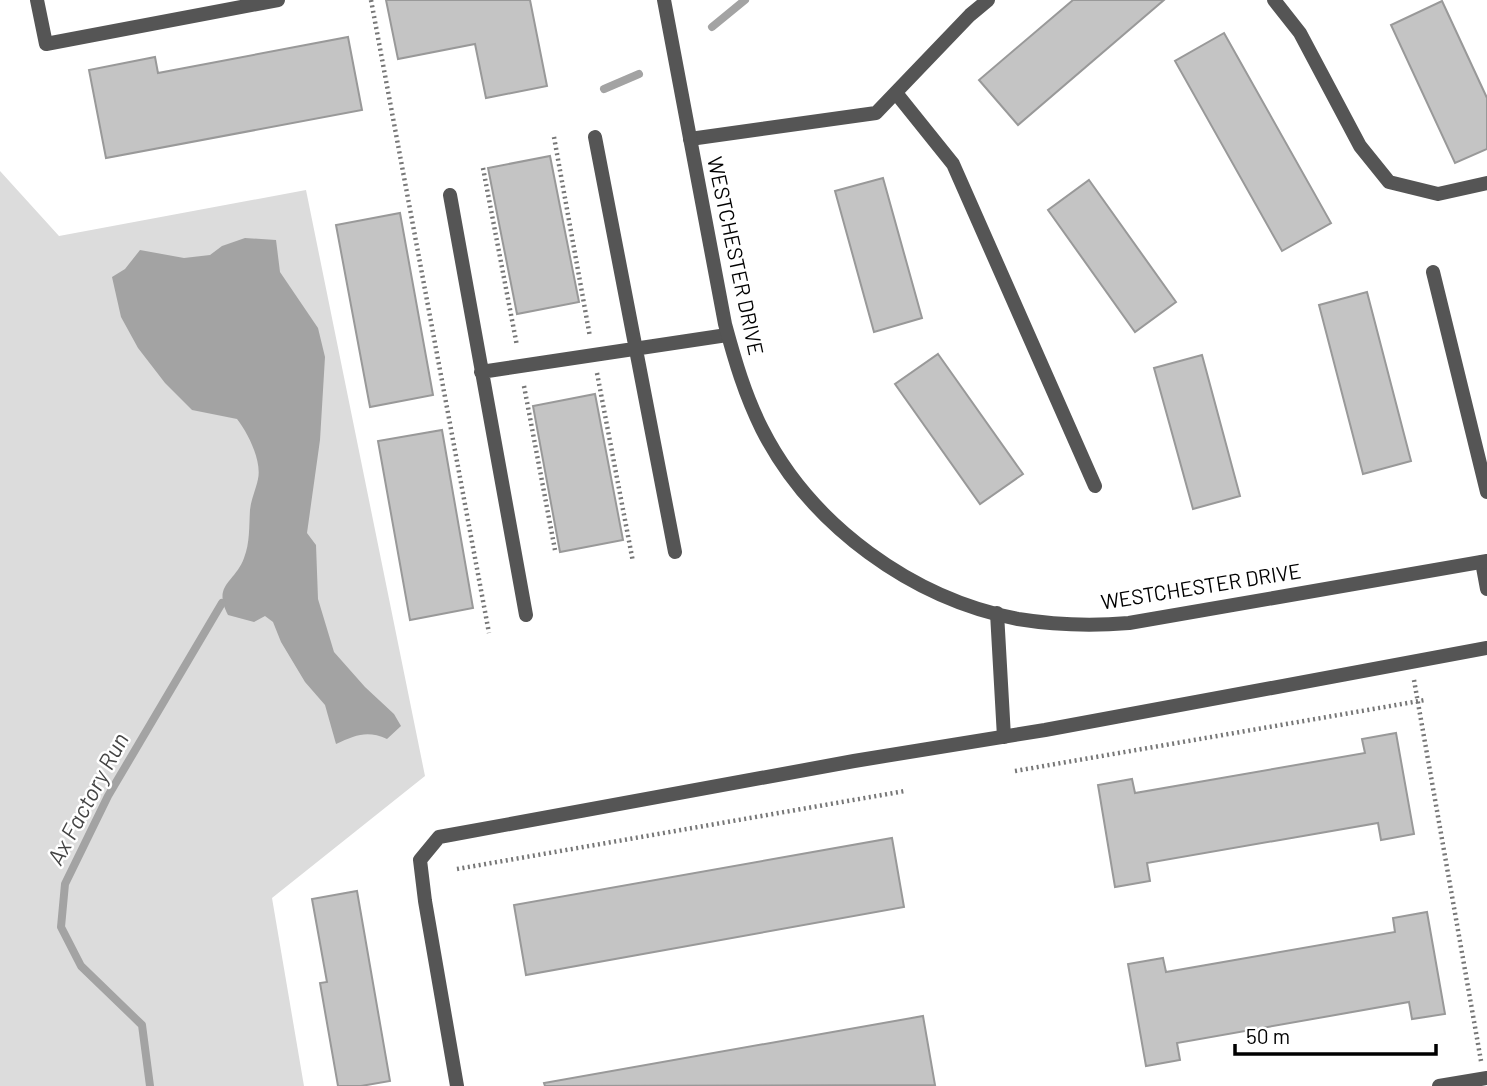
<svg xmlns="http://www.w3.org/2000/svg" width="1487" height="1086" font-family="Barlow,sans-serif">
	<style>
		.green { fill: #dcdcdc }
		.water { fill: #a3a3a3 }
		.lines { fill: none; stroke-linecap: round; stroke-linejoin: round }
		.stream { stroke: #a3a3a3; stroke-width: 8 }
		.building { fill: #c4c4c4; stroke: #999; stroke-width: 2 }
		.path { stroke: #777; stroke-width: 4.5; stroke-dasharray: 2 3.5; stroke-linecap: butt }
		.service { stroke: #555; stroke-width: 14 }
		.tertiary { stroke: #555; stroke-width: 14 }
		.labels { text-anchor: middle; stroke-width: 5; stroke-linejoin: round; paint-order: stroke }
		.street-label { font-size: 21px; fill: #000; stroke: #fff }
		.water-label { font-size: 23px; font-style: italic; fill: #444; stroke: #fff }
	</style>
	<rect width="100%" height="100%" fill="#fff"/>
	<path class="green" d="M 0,171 L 59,236 L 306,190 L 425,776 L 272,898 L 304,1086 L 0,1086 Z"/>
	<path class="water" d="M 245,238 L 276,240 L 280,272 L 318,328 L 325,357 L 320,440 L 307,533 L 316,545 L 318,599 L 334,652 L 365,687 L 394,714 L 401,726 L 387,739 C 367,730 356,735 336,744 L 325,705 L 305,682 L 281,642 L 273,622 L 265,616 L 254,622 L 228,615 C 212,584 235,583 244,558 C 250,543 249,526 250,510 C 251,499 256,489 258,479 C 262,461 248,433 237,419 L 192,410 L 165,383 L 138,348 L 121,317 L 112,277 L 125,269 L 140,250 L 184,258 L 210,255 L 222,246 Z"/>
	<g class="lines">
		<path class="stream" d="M 712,27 L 745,0
			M 604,89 L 639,74
			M 150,1086 L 142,1025 L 81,966 L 61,927 L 65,884 L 108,796 L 222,603"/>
	</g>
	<path class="building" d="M 386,0 L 530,0 L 547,86 L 486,98 L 475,44 L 398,59 Z
		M 1073,0 L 1164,0 L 1018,125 L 979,80 Z
		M 1442,1 L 1487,98 L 1487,149 L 1455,163 L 1391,25 Z
		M 1224,33 L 1331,223 L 1282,251 L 1175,61 Z
		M 348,37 L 362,110 L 106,158 L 89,70 L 155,57 L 158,73 Z
		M 550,156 L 579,302 L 517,314 L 488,168 Z
		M 883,178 L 922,318 L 874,332 L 835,191 Z
		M 1089,180 L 1176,302 L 1135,332 L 1048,210 Z
		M 400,213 L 433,395 L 370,407 L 336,225 Z
		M 1367,292 L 1411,461 L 1363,474 L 1319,305 Z
		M 938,354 L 1023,474 L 980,504 L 895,384 Z
		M 1202,355 L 1240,496 L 1193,509 L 1154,368 Z
		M 595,394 L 623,540 L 560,552 L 533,406 Z
		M 442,430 L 473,608 L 410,620 L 378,441 Z
		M 1396,733 L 1414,834 L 1381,840 L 1378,823 L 1147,863 L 1150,881 L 1115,887 L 1098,785 L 1132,779 L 1135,793 L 1365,753 L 1362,739 Z
		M 892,838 L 904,907 L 526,975 L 514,905 Z
		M 357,891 L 390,1081 L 361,1086 L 338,1086 L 320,983 L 327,982 L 312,899 Z
		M 1427,912 L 1445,1014 L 1412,1019 L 1409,1002 L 1177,1043 L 1180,1060 L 1146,1066 L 1128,964 L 1163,958 L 1166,972 L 1395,932 L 1393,918 Z
		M 923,1016 L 935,1085 L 545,1086 L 544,1083 Z"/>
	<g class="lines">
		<path class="path" d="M 371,0 L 489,633
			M 554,137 L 590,337
			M 483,168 L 517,346
			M 597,373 L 633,562
			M 524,386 L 555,550
			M 1414,680 L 1481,1061
			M 1015,771 L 1425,700
			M 457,869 L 905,791"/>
		<path class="service" d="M 37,0 L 46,44 L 278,0
			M 1274,0 L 1300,33 L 1360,146 L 1389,182 L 1438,194 L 1487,183
			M 896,93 L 953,164 L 1095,486
			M 595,137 L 675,552
			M 690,139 L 876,113 L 970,15 L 988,0
			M 450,195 L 526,615
			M 1433,272 L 1487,492
			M 481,372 L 727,335
			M 1482,562 L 1487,589
			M 997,613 L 1004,737
			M 457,1086 L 425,901 L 420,860 L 439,837 L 854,761 L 1045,730 L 1487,648
			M 1439,1086 L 1487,1078"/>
		<path class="tertiary" d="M 664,0 L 725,324 C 735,361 745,395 762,429 C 811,526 913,599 1018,619 C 1055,625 1092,626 1129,623 L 1487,561"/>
	</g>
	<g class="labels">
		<g class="street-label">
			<text transform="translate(735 256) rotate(78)" y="7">WESTCHESTER DRIVE</text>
			<text transform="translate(1201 587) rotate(-9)" y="7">WESTCHESTER DRIVE</text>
		</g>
		<g class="water-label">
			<text transform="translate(88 799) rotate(-62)" y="8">Ax Factory Run</text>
		</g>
	</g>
	<path d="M1235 1044v10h201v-10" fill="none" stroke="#000000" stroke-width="3.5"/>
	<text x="1246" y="1044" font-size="21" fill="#000000" stroke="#ffffff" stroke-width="5" paint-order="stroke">50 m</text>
</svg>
